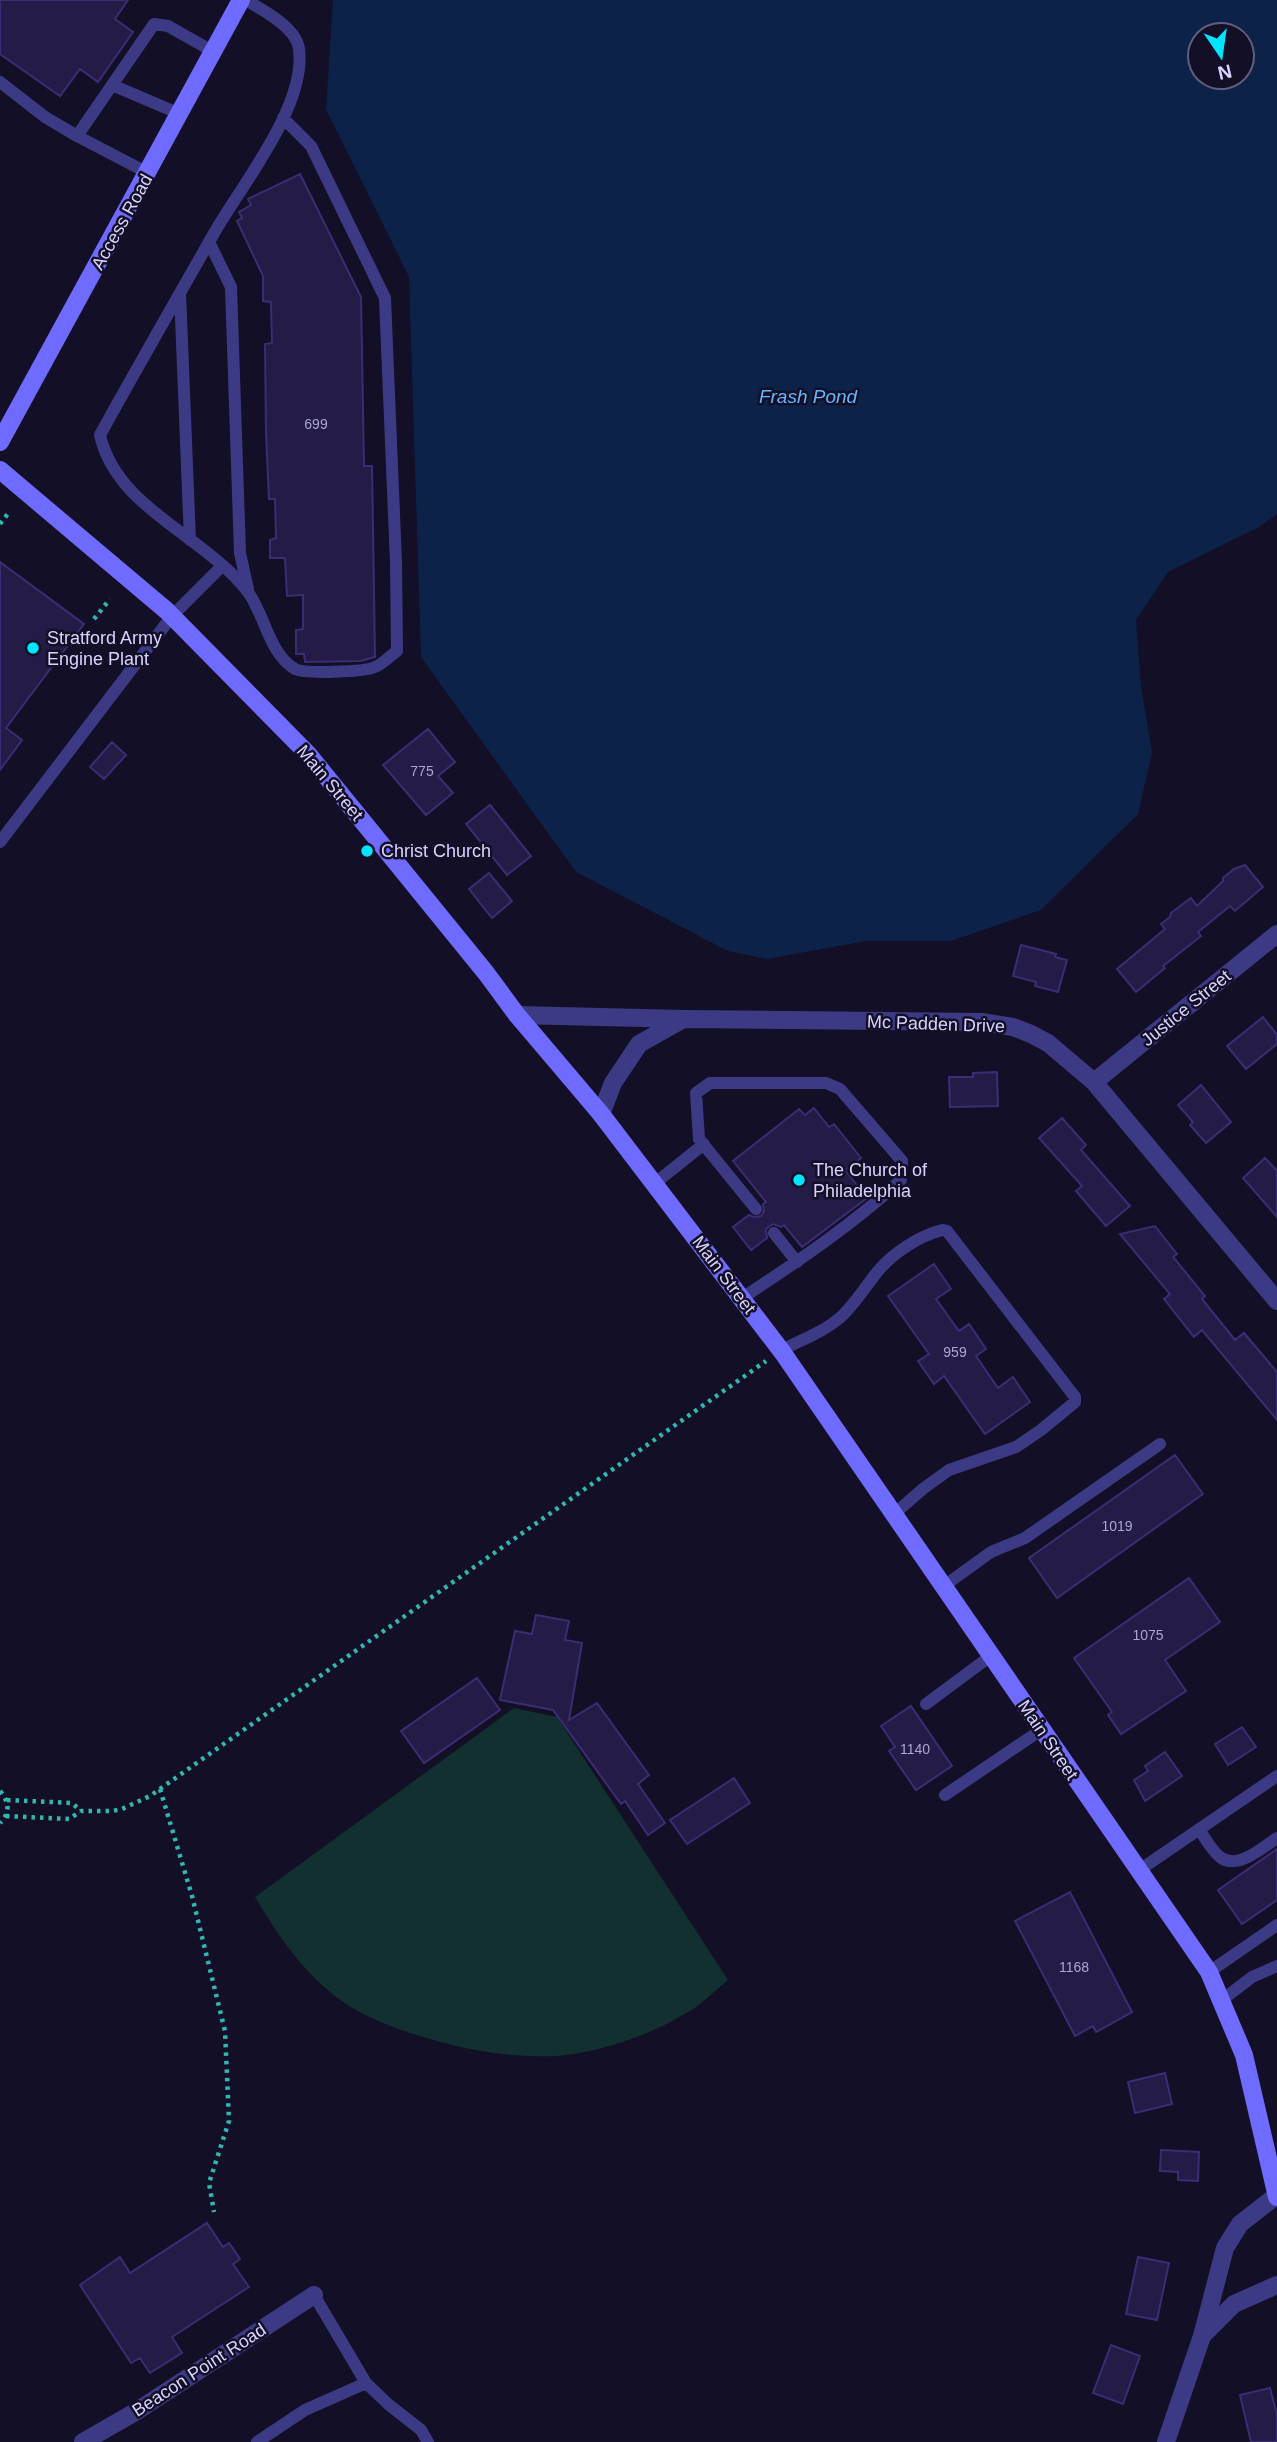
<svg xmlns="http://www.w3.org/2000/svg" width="1277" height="2442" font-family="Helvetica,sans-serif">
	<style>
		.green { fill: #12302f }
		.water { fill: #0c2248; fill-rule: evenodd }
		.building { fill: #241b47; stroke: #3b2d73; stroke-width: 2 }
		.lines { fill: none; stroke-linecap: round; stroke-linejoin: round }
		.path { stroke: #2fb8b0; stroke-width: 4.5; stroke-dasharray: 3.5 5; stroke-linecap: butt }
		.service { stroke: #3d3a85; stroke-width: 12 }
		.minor { stroke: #3d3a85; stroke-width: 18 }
		.tertiary { stroke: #3d3a85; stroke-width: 18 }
		.secondary { stroke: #6f6bff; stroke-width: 18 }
		.poi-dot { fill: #00e5ff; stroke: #130f26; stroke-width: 2.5 }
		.labels { text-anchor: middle; stroke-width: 5; stroke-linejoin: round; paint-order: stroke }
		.number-label { font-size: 14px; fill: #aca6d1 }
		.street-label { font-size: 18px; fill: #d9d4ff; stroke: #130f26 }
		.poi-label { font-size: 18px; fill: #d9d4ff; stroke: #130f26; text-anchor: start }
		.water-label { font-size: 19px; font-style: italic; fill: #62b6ff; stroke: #130f26 }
	</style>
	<rect width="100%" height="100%" fill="#130f26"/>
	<path class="green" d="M 514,1708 L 557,1717 L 728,1980 C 718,1988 707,1999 696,2007 C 659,2032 601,2053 556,2056 C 515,2058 471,2051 430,2039 C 399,2030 370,2020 343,2002 C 305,1975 278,1936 255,1897 Z"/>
	<path class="water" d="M 333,0 L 1277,0 L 1277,514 L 1259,527 L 1168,572 L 1136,620 L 1141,686 L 1152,753 L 1138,814 L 1041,910 L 951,941 L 866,941 L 767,959 L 728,951 L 576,872 L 421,657 L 409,277 L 326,109 ZM 1200,35 L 1242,35 L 1242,77 L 1200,77 Z"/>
	<path class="building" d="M 0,0 L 128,0 L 115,19 L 133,32 L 98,82 L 80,69 L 60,96 L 0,54 Z
		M 300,174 L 361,297 L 364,466 L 372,466 L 375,657 L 361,661 L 305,662 L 304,654 L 296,654 L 296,630 L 303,629 L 303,595 L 287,596 L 285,558 L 270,558 L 270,540 L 276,538 L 275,499 L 269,499 L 266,433 L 265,344 L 272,343 L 271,302 L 263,301 L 263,276 L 237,221 L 242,218 L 239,212 L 251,205 L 248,199 Z
		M 0,562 L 84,624 L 6,728 L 22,740 L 0,770 Z
		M 428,729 L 455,762 L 438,776 L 453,793 L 426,815 L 383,765 Z
		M 112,742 L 126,755 L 104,779 L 90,767 Z
		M 490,805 L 531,856 L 507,875 L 466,824 Z
		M 1245,865 L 1263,887 L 1235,911 L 1230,906 L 1198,932 L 1201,936 L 1163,966 L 1165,968 L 1136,992 L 1117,969 L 1165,929 L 1161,924 L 1170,917 L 1171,913 L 1191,898 L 1197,906 L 1223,881 L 1223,878 L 1234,869 Z
		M 489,873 L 512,901 L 492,918 L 469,889 Z
		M 1021,945 L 1056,954 L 1055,957 L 1067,960 L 1058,992 L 1035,986 L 1036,982 L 1013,976 Z
		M 1263,1017 L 1277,1035 L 1277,1044 L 1246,1069 L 1227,1046 Z
		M 997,1072 L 998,1106 L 950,1107 L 949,1077 L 973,1077 L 973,1073 Z
		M 1201,1085 L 1231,1122 L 1206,1143 L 1190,1125 L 1193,1122 L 1178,1105 Z
		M 814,1108 L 829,1127 L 834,1124 L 861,1158 L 845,1170 L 867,1198 L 802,1247 L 784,1225 L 781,1227 L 773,1224 L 766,1229 L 767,1238 L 751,1250 L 733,1227 L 749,1215 L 754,1217 L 761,1216 L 764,1211 L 763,1204 L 766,1202 L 733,1161 L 799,1109 L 805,1115 Z
		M 1062,1118 L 1086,1145 L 1081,1150 L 1130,1206 L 1106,1226 L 1076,1191 L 1082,1186 L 1039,1138 Z
		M 1265,1158 L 1277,1171 L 1277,1217 L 1243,1178 Z
		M 1155,1226 L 1177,1254 L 1173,1257 L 1205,1296 L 1202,1299 L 1235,1340 L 1244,1333 L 1277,1372 L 1277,1420 L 1202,1330 L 1194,1337 L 1164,1299 L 1170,1294 L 1120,1234 Z
		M 934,1264 L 951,1289 L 936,1299 L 959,1331 L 969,1324 L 986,1349 L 976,1356 L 998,1388 L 1013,1377 L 1030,1402 L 985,1434 L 944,1376 L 934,1384 L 918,1361 L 929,1354 L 888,1296 Z
		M 1175,1455 L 1203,1494 L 1057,1598 L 1029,1558 Z
		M 1189,1578 L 1220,1622 L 1165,1660 L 1186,1691 L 1121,1734 L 1108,1715 L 1112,1712 L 1074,1658 Z
		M 536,1615 L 569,1621 L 565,1640 L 582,1643 L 569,1720 L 597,1703 L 649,1775 L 638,1784 L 665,1823 L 648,1835 L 625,1801 L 621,1804 L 553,1710 L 500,1700 L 515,1631 L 532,1634 Z
		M 477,1678 L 500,1710 L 424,1763 L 401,1731 Z
		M 911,1706 L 952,1766 L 916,1790 L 889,1751 L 895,1747 L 881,1726 Z
		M 1242,1727 L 1256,1747 L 1228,1765 L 1215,1744 Z
		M 1165,1752 L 1182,1776 L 1145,1801 L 1134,1780 L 1148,1771 L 1145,1766 Z
		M 734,1778 L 750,1803 L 687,1844 L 670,1820 Z
		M 1277,1849 L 1277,1900 L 1242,1924 L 1218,1890 Z
		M 1070,1892 L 1132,2012 L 1096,2032 L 1093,2026 L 1075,2036 L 1015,1921 Z
		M 1165,2073 L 1172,2104 L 1135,2113 L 1128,2082 Z
		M 1161,2150 L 1199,2152 L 1198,2181 L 1178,2180 L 1178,2172 L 1160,2171 Z
		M 207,2223 L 223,2247 L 229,2243 L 240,2259 L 233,2264 L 249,2287 L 172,2337 L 182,2353 L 150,2373 L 140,2358 L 131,2363 L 80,2285 L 120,2257 L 130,2273 Z
		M 1138,2257 L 1169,2263 L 1157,2320 L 1126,2314 Z
		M 1111,2345 L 1140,2356 L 1123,2404 L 1093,2393 Z
		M 1270,2388 L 1277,2415 L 1277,2442 L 1251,2442 L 1240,2395 Z"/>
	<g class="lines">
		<path class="path" d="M 0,524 L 10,511
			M 94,619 L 110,599
			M 160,1789 L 192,1896 L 225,2031 L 229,2121 L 209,2183 L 214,2212
			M 0,1791 C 9,1802 11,1812 0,1823
			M 7,1800 L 72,1803 L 81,1811
			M 6,1816 L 69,1819 L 81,1811 L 112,1811 L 122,1809 L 150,1796 L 766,1361"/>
		<path class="service" d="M 245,0 C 262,9 297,28 299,49 C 307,106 240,187 213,235 C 175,302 137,368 100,435 C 115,502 189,530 234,576 C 242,584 252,596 256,606 C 267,627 273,656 295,669 C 305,674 365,672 375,667 C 383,664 390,656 397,651 L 396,562 L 385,298 L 311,146 L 283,118
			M 0,82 L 45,117 L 77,136 L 148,173
			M 112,85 L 180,114
			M 77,136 L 154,24 L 168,26 L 214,52
			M 209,242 L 231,287 L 240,553 L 248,589
			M 180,293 L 190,540
			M 0,842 L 172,616 L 222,566
			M 654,1184 L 704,1144
			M 774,1233 L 797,1262
			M 742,1298 C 797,1262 852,1225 901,1180 L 902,1161 L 840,1089 L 826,1083 L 710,1083 L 696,1093 L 699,1139 L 756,1209
			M 781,1350 C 802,1340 826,1331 843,1315 C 856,1302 866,1286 878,1271 C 893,1253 919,1236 942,1230 L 947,1231 L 1075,1397 L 1075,1402 L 1041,1430 L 1016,1447 L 949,1470 L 924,1488 L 894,1514
			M 944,1586 L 991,1552 L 1025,1538 L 1160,1444
			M 926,1704 L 992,1655
			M 945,1795 L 1041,1730
			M 1199,1829 C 1205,1838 1212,1851 1220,1857 C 1237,1871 1263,1847 1277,1838
			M 1138,1871 L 1277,1776
			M 1209,1972 L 1277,1925
			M 1222,2000 L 1252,1977 L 1277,1966
			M 314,2295 L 366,2383 L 388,2404 L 421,2430 L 428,2442
			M 257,2442 L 305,2410 L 366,2383"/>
		<path class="minor" d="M 517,1015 L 684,1019 L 982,1022 L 1013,1027 L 1031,1034 L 1048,1043 L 1094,1082 L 1277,1301
			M 1094,1082 L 1277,934
			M 601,1114 L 613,1083 L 639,1044 L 680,1021
			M 83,2442 L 137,2411 L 314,2295"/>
		<path class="tertiary" d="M 1202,2336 L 1234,2304 L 1277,2285
			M 1166,2442 L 1202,2336 L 1225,2248 L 1240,2224 L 1277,2195"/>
		<path class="secondary" d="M 0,442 L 241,0
			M 0,470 L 167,611 L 308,754 L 486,973 L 517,1015 L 601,1114 L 783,1353 L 1209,1972 L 1244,2055 L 1277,2197"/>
	</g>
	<g class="poi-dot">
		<circle cx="33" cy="648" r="7"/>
		<circle cx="367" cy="851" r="7"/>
		<circle cx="799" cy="1180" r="7"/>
	</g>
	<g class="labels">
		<g class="number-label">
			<text x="316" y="429">699</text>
			<text x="422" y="776">775</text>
			<text x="955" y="1357">959</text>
			<text x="1117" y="1531">1019</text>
			<text x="1148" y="1640">1075</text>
			<text x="915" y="1754">1140</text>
			<text x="1074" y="1972">1168</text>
		</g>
		<g class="street-label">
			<text transform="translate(122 222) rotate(-61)" y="6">Access Road</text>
			<text transform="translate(330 783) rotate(50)" y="6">Main Street</text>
			<text transform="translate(1186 1008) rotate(-39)" y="6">Justice Street</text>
			<text transform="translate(936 1024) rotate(2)" y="6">Mc Padden Drive</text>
			<text transform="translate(724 1275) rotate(53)" y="6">Main Street</text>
			<text transform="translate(1048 1740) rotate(56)" y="6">Main Street</text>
			<text transform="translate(199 2370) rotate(-33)" y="6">Beacon Point Road</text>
		</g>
		<g class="poi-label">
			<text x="47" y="644">Stratford Army<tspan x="47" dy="21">Engine Plant</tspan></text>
			<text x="381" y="857">Christ Church</text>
			<text x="813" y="1176">The Church of<tspan x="813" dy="21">Philadelphia</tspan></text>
		</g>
		<g class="water-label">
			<text x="808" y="403">Frash Pond</text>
		</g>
	</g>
	<g transform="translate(1221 56) rotate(167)"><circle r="33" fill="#130f26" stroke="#625e7d" stroke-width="2"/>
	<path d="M0-5L12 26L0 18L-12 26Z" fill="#00e5ff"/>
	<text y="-10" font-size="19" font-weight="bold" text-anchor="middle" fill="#d9d4ff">N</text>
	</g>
</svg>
